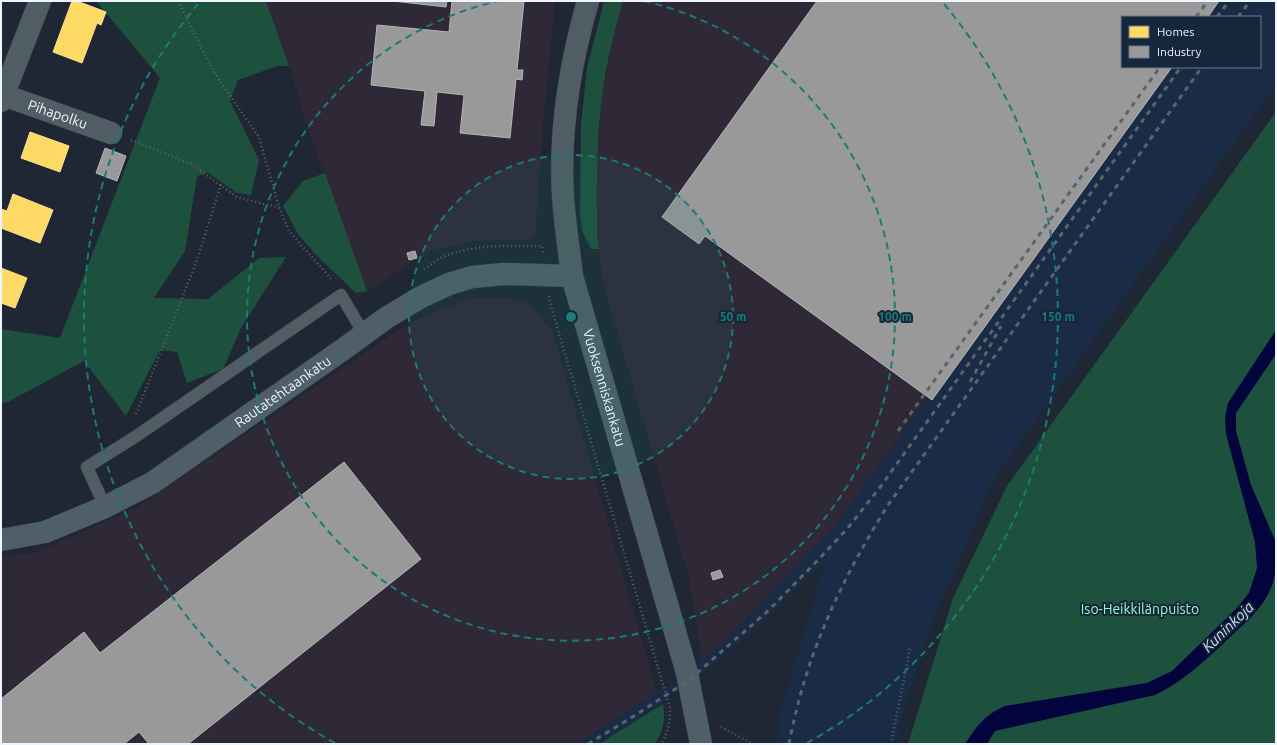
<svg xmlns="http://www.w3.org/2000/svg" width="1277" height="745" font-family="Ubuntu,sans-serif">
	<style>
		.built { fill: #1a2c45 }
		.industrial { fill: #2f2837 }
		.green { fill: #1e513d }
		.water { fill: #03043e }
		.homes { fill: #ffd966; stroke: #fae194 }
		.industry { fill: #999; stroke: #b3b5b7 }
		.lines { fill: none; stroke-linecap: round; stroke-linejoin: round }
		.lane-casing { stroke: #39414a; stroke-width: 13 }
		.street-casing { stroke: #39414a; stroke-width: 23 }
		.secondary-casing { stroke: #39414a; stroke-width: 23 }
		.path { stroke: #5b646b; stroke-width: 2.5; stroke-dasharray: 1 3; stroke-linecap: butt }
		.lane { stroke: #505d64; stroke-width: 12 }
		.street { stroke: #505d64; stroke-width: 22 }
		.secondary { stroke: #4f5f68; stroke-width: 22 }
		.rail { stroke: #5b646c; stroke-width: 3; stroke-dasharray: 5 5; stroke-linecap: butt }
		.ring { fill: none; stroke: #1a7c75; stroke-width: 2; stroke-dasharray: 7 5 }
		.labels { text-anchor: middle; stroke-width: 4; stroke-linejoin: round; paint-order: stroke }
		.street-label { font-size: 14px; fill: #eff5fe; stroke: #16263b }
		.park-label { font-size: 14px; fill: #96fac8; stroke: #16263b }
		.water-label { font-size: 15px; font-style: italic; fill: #d2ddf1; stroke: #16263b }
		.centre { fill: #1a7c75; stroke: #16263b; stroke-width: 2 }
		.ring-label { font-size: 12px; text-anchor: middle; font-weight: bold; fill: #1a7c75; stroke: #16263b; stroke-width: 4; stroke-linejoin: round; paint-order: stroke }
	</style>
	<rect width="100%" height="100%" fill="#1e2733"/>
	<path class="built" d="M 1214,1 L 1276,1 L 1276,85 L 992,482 L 956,570 L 936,611 L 899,728 L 898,744 L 777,744 L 780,712 L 825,562 L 724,657 L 667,700 L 599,744 L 576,744 L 657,693 L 687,673 L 702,660 L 717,648 L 837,524 L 1166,67 L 1260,67 L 1260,17 L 1202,17 Z"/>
	<path class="industrial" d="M 266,1 L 555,1 L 543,123 L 535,239 L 476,241 L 432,250 L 367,291 L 308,129 L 289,66 Z
		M 623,1 L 1210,1 L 1122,17 L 1122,67 L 1163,67 L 837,524 L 717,648 L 702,660 L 688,575 L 614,321 L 601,271 L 597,237 L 597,163 L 602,97 L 612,40 Z
		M 472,298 L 509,298 L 532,305 L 553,333 L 657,693 L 576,744 L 1,744 L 1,556 L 35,553 L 138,507 L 406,325 L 438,310 Z"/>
	<path class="green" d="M 96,1 L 266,1 L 289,66 L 277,66 L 238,80 L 230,101 L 259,160 L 251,195 L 237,193 L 207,172 L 197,177 L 185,251 L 154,298 L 208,299 L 259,258 L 286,257 L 241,328 L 223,369 L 187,383 L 177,352 L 160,350 L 126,416 L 84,361 L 8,402 L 1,403 L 1,329 L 60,338 L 160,78 Z
		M 604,1 L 623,1 C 614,32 606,64 602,97 C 596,143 597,191 597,237 L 599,249 L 591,249 L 582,231 L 580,212 L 581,125 L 587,68 Z
		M 1276,112 L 1276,744 L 908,744 L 953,598 L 1007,486 Z
		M 325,173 L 367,291 L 356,293 L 315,254 L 298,234 L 283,206 L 303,181 Z
		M 663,704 C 666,718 663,732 655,744 L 599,744 Z"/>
	<path class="water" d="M 1276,330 L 1276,354 L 1236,413 L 1236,431 L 1251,485 L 1275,540 C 1277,555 1277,573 1271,588 C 1263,608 1246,622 1230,637 C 1207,659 1184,681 1155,695 L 995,731 L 987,744 L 965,744 C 978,725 983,716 1005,706 L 1147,683 L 1172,671 L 1236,609 L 1249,593 L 1257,568 L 1255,542 L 1226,434 L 1225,417 L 1228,403 Z"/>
	<path class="homes" d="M 72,1 L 77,1 L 106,12 L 101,25 L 97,23 L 82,63 L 53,52 Z
		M 30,132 L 69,146 L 60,172 L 21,158 Z
		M 13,194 L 53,210 L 40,243 L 1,228 L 1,209 L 7,211 Z
		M 1,268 L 27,278 L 15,308 L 1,303 Z"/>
	<path class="industry" d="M 393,1 L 447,1 L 446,7 Z
		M 452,1 L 524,1 L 517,70 L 523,70 L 522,80 L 516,79 L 510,138 L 460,133 L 464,95 L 437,92 L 434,126 L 421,125 L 425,91 L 371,85 L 377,25 L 449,32 Z
		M 817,1 L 1219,1 L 1208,17 L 1122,17 L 1122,67 L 1172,67 L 932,400 L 705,236 L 699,244 L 662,217 Z
		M 105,148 L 126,156 L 117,181 L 96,173 Z
		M 415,251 L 417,258 L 409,260 L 407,253 Z
		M 344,462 L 421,559 L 188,744 L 149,744 L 139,732 L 124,744 L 1,744 L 1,699 L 84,632 L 100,653 Z
		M 720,570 L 723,577 L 713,580 L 711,573 Z"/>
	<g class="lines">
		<g class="lane-casing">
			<path id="lane" d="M 105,507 L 87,467 L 135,437 L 341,295 L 364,334"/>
		</g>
		<g class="street-casing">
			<g id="street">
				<path id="s1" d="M 3,95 L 111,133"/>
				<path d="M 1,101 L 40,1"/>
				<path d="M 572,276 C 569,250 565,224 563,197 C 559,132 570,64 588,1"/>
			</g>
		</g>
		<g class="secondary-casing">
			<g id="secondary">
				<path id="s2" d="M 1,540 L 45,532 L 105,507 L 152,483 L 345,348 L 386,318 L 421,297 L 449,284 L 472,277 L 504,274 L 572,276 L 687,673 L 701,744"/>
			</g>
		</g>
		<path class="path" d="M 178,1 L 204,53 L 221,83 L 259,137 L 279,207 L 289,231 L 333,281
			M 131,140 L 191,164 L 237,197 L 263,204 L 279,207
			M 424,269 C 431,265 437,259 445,256 C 476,244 509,246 542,246 L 543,253
			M 549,296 L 552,310 L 670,708 C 670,723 669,731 661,744
			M 136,414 L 196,263 L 221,184
			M 721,727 L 753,744
			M 891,744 C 897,711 905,679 910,646"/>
		<use href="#lane" class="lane"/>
		<use href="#street" class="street"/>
		<use href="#secondary" class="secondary"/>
		<path class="rail" d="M 1196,17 L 1208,1
			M 1217,17 L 1229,1
			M 1238,17 L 1250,1
			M 970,382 L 1001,326
			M 898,431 L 1160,67
			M 588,744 L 634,716 L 689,680 L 769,610 L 816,562 L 847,529 L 881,486 L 1181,67
			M 789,744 C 791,732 794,720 797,708 C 815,635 848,569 888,505 L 1202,67"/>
	</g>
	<circle cx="571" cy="317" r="162" fill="#1a7c75" fill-opacity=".12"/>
	<g class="ring">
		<circle cx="571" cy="317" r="162"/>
		<path d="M644 1A324 324 0 1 1 498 1"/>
		<path d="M335 743A487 487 0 0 1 198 4M944 4A487 487 0 0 1 807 743"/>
	</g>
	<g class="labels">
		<g class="street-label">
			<text dy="5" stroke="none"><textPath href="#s1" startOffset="58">Pihapolku</textPath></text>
			<text dy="5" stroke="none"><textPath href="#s2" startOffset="761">Vuoksenniskankatu</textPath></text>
			<text dy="5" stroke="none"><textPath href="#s2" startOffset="322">Rautatehtaankatu</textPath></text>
		</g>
		<g class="park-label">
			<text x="1140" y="614">Iso-Heikkilänpuisto</text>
		</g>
		<g class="water-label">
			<text transform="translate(1228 627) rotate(-44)" y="5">Kuninkoja</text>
		</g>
	</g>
	<circle cx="571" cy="317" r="6" class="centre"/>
	<g class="ring-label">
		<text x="733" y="321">50 m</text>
		<text x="895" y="321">100 m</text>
		<text x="1058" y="321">150 m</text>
	</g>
	<rect width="1277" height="745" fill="none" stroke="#eff5fe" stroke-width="4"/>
	<rect x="1121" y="16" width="140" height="52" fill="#16263b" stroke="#6d7989"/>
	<rect x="1129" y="26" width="20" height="12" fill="#ffd966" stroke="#6d7989"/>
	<text x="1157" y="36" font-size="12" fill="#eff5fe">Homes</text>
	<rect x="1129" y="46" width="20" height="12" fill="#999999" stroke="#6d7989"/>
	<text x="1157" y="56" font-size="12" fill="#eff5fe">Industry</text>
</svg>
